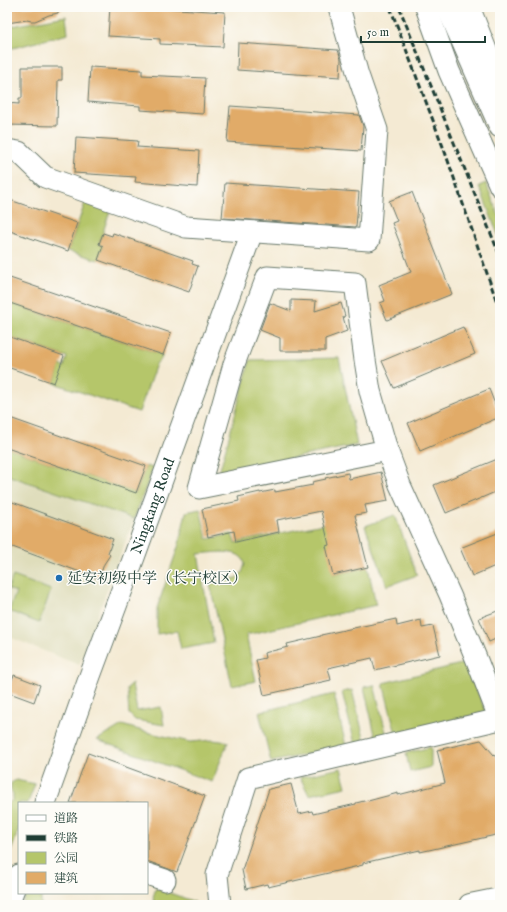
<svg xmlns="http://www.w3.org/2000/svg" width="507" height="912" font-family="'IM FELL English','Noto Serif SC',serif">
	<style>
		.built { fill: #dfddbb }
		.green { fill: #b5c66a; stroke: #6a824f }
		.building { fill: #e1ab67 }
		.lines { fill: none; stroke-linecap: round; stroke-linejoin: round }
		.minor-casing { stroke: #6a7a6c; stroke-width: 23 }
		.major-casing { stroke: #6a7a6c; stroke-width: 24 }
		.minor { stroke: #fff; stroke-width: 21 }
		.major { stroke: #fff; stroke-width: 22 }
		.rail { stroke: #1f3d34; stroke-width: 3; stroke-dasharray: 6 3; stroke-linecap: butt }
		.poi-dot { fill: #1f6fb2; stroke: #fdfcf7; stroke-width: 1.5 }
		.labels { text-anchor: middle; stroke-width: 3; stroke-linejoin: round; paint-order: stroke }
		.street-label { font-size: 15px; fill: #1f3d34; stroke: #fdfcf7 }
		.poi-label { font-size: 15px; fill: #1f3d34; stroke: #fdfcf7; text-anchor: start }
	</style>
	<rect width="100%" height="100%" fill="#fdfcf7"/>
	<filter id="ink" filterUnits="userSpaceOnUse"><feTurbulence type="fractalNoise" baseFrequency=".025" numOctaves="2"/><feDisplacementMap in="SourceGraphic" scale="8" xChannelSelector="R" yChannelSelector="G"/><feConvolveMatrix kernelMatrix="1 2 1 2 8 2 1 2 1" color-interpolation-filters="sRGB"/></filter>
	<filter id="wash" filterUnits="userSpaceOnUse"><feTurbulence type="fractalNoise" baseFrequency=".012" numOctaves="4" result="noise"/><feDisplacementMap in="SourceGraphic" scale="16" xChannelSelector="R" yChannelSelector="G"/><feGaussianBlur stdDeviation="0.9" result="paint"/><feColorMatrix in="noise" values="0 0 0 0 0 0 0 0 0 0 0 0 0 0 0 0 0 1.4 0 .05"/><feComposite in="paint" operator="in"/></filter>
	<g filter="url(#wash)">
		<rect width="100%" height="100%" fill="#f4ead3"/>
		<path class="built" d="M 7,475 L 134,519 L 79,665 L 7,636 Z"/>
		<path class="green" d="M 66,16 L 68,34 L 13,48 L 7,48 L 7,27 Z
			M 486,183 L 500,219 L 500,240 L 479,186 Z
			M 85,203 L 110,211 L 99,244 L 103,246 L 98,260 L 68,251 Z
			M 7,302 L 163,355 L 160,361 L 156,364 L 139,412 L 54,383 L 60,365 L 64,367 L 67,357 L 7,336 Z
			M 339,358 L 357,445 L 219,473 L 250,360 Z
			M 7,448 L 136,493 L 146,466 L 153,468 L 134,519 L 7,475 Z
			M 200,509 L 207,539 L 232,534 L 235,543 L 355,517 L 333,575 L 368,567 L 376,605 L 246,635 L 256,681 L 232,686 L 210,584 L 236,578 L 242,573 L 245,564 C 244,562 244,560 242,558 C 235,549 209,553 198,554 L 214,643 L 181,649 L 177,631 L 157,634 L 157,608 L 179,544 L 186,512 Z
			M 395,515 L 417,575 L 387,586 L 365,526 Z
			M 13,576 L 51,590 L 39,623 L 9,611 L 16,592 L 8,589 Z
			M 465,663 L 486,712 L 396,734 L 383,683 Z
			M 132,684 L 137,711 L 161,707 L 164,725 L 135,720 L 129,714 L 127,688 Z
			M 374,685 L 387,736 L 376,739 L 364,687 Z
			M 352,690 L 365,742 L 355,744 L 342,692 Z
			M 334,694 L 346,746 L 271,762 L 259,712 Z
			M 122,725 L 150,733 L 190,742 L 213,740 L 228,742 L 212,782 L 97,740 Z
			M 431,747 L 431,767 L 410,772 L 406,753 Z
			M 341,768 L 346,787 L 309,795 L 300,777 Z
			M 16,780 L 35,784 L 28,803 L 19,803 L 19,829 L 7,862 L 7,805 L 13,799 L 13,794 L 11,790 L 11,783 Z
			M 156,888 L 195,902 L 195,905 L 155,905 L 153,897 Z
			M 26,893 L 41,893 L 41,905 L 22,905 Z"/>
		<g id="blocks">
			<path class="building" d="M 7,7 L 66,7 L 58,11 L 58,13 L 49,15 L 35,21 L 31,21 L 27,20 L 7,23 Z
				M 110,7 L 162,7 L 162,8 L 225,12 L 223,47 L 160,44 L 160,39 L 108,36 Z
				M 238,43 L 338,50 L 341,59 L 340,77 L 237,70 Z
				M 22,67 L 62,67 L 62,80 L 58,80 L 57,126 L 7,125 L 7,103 L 19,104 L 19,98 L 22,98 Z
				M 90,67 L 142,70 L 142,75 L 205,78 L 203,114 L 140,110 L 140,106 L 88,102 Z
				M 230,106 L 359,115 L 363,126 L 361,151 L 227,142 Z
				M 76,137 L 138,141 L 137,147 L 199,151 L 197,187 L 135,182 L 136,177 L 74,173 Z
				M 225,183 L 359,192 L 356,227 L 222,218 Z
				M 412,192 L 452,294 L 387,320 L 380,303 L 385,301 L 379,285 L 411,272 L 392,223 L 397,221 L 389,201 Z
				M 7,199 L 77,223 L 68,251 L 7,230 Z
				M 103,233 L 112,236 L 113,233 L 193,261 L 192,264 L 198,266 L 189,292 L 98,260 L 103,246 L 99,244 Z
				M 7,277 L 171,333 L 163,355 L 7,302 Z
				M 291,300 L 316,301 L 315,311 L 341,303 L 345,316 L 343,317 L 347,331 L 325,339 L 325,351 L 280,351 L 280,338 L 260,330 L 270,303 L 291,311 Z
				M 463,327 L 475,354 L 394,388 L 382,361 Z
				M 7,336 L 64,356 L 54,383 L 7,367 Z
				M 489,389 L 500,417 L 420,451 L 408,423 Z
				M 7,417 L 146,466 L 136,493 L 7,448 Z
				M 500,458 L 500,490 L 446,513 L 434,485 Z
				M 381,472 L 388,501 L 365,505 L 367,513 L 355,515 L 368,567 L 333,575 L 326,546 L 329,545 L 321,511 L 277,520 L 279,532 L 236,542 L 234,531 L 208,537 L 202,509 L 239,501 L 238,497 L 260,492 L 260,493 L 275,490 L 275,492 L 313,485 L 312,482 L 326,479 L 325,478 L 348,473 L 349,479 Z
				M 7,500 L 113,539 L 108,553 L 110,555 L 104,564 L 99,579 L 7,545 Z
				M 500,532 L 500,564 L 472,576 L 460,548 Z
				M 500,610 L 500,637 L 489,642 L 479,618 Z
				M 396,619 L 397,626 L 421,620 L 422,628 L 433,626 L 440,655 L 375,670 L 372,658 L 328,668 L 331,680 L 264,695 L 256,660 L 265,658 L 264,653 L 288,647 L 287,644 L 321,636 L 321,635 Z
				M 14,675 L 40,685 L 34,702 L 7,692 Z
				M 481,740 L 500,762 L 500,834 L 420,852 L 420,850 L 363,863 L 363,865 L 268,887 L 267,884 L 246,889 L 242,870 L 269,789 L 291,784 L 299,814 L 312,811 L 313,814 L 356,804 L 356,803 L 368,800 L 368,801 L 398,793 L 398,795 L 445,783 L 437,750 Z
				M 88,753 L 205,796 L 177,872 L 147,861 L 147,803 L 70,803 Z"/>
		</g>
	</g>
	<g filter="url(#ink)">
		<use href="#blocks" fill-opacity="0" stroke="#6a7a6c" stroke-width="1"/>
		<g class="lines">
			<g class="minor-casing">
				<g id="minor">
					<path d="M 426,7 L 449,71 L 500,186"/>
					<path d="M 447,7 L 500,127"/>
					<path d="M 469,7 L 500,85"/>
					<path d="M 7,150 L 19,152 L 45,177 L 186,227 L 369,240 L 377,130 L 358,75 L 339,7"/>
					<path d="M 387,450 L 199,488 L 234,364 L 267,277 L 355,283 L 365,360 L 370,391 L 387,450 L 400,485 L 450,595 L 476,658 L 500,720"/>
					<path id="s1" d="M 45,803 L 90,676 L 129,571 L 252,232"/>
					<path d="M 147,874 L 165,880"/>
					<path d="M 8,905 L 19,875"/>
					<path d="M 220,905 L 217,875 L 248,778 L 500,719"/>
				</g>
			</g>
			<g class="major-casing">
				<path id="major" d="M 470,905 L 500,899"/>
			</g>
			<use href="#minor" class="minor"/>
			<use href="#major" class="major"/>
			<path class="rail" d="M 390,7 L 445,152 L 500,311
				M 399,7 L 500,256"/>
		</g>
	</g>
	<circle class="poi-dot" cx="59" cy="578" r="4"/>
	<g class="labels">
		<g class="street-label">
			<text dy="5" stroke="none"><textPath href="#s1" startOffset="316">Ningkang Road</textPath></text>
		</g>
		<g class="poi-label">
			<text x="67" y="583">延安初级中学（长宁校区）</text>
		</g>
	</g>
	<rect width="507" height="912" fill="none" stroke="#fdfcf7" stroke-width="24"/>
	<rect x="18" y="802" width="130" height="92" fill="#fdfcf7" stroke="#a4b0a9"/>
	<rect x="26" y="815" width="20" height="6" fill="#ffffff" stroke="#a4b0a9"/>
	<text x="54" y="822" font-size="12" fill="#1f3d34">道路</text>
	<rect x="26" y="835" width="20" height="6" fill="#1f3d34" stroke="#a4b0a9"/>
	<text x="54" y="842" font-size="12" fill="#1f3d34">铁路</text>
	<rect x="26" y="852" width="20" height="12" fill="#b5c66a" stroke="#a4b0a9"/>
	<text x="54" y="862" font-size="12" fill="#1f3d34">公园</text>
	<rect x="26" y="872" width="20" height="12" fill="#e1ab67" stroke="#a4b0a9"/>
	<text x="54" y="882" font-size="12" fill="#1f3d34">建筑</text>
	<path d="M361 36v6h124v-6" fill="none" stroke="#1f3d34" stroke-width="2"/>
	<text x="367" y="36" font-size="12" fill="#1f3d34" stroke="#fdfcf7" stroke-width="3" paint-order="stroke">50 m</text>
</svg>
